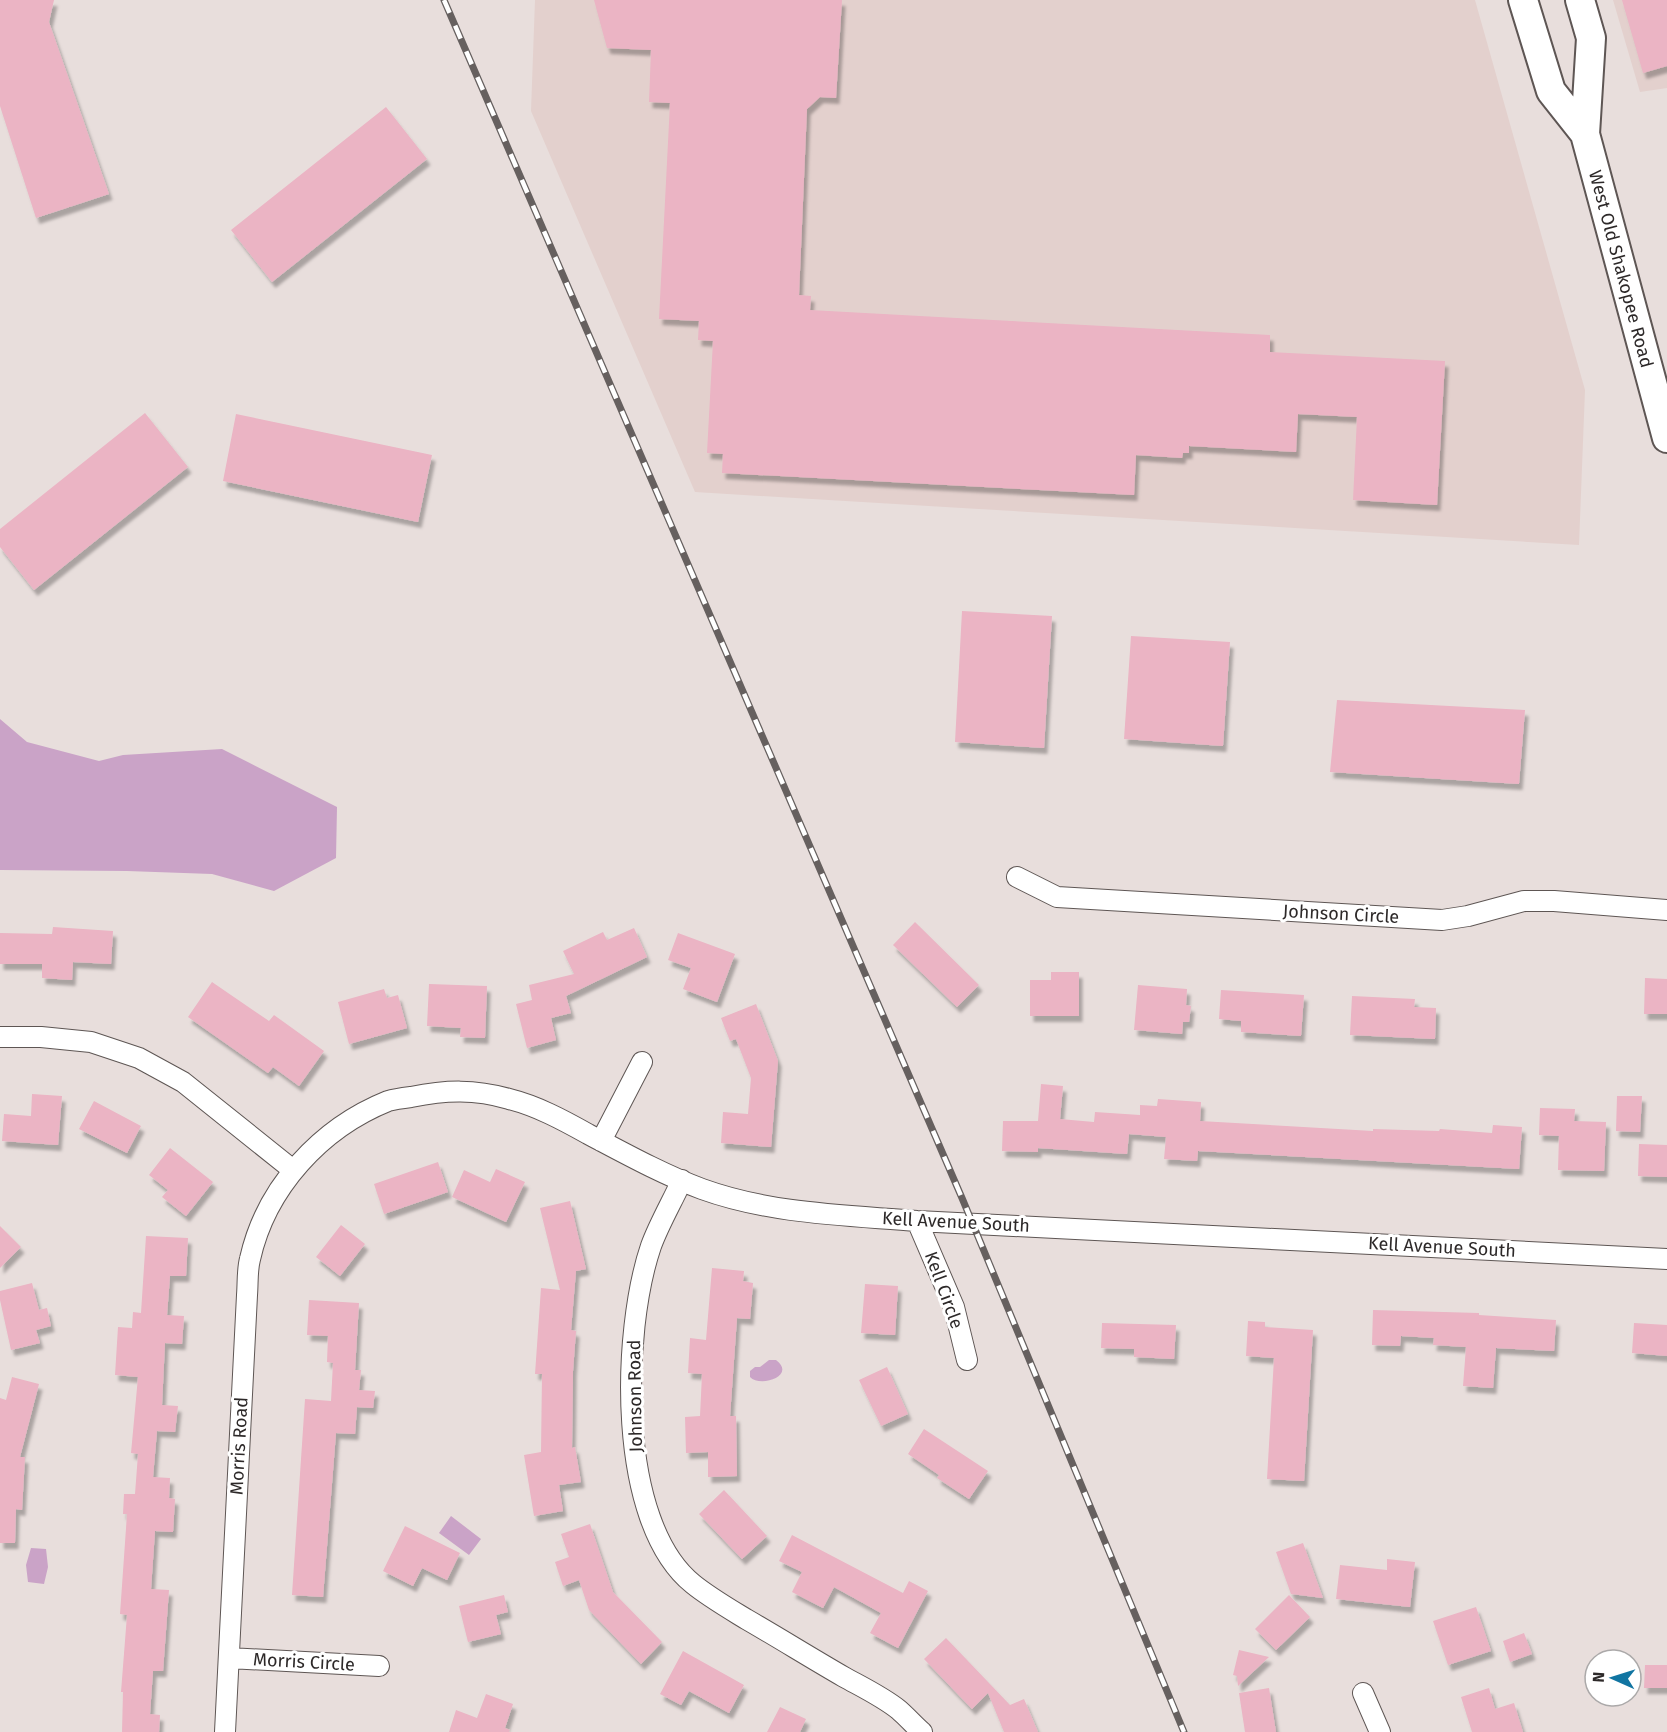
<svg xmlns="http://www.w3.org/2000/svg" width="1667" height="1732" font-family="'Fira Sans',sans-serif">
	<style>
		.built { fill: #e3d0cd }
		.water { fill: #caa3c7 }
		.building { fill: #ebb4c4; filter: url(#shadow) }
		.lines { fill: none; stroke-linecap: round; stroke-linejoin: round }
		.minor-casing { stroke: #5e5654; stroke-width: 22 }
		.secondary-casing { stroke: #5e5654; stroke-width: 32 }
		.minor { stroke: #fff; stroke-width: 20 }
		.secondary { stroke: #fff; stroke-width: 28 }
		.rail-casing { stroke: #66605f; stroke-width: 7 }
		.rail { stroke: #fff; stroke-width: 4.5; stroke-dasharray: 14; stroke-linecap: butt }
		.labels { text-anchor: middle; stroke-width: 6; stroke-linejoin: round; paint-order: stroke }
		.street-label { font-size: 18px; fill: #2d2929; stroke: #fff }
	</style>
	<defs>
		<filter id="shadow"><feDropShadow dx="3.5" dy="6" stdDeviation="1.5" flood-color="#0004"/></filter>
	</defs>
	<rect width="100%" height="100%" fill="#e8dedc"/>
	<path class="built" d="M 535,0 L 1475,0 L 1585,390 L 1579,545 L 695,492 L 531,111 Z
		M 1613,0 L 1667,0 L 1667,88 L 1640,92 Z"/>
	<path class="water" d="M 0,719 L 27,742 L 99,761 L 123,755 L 222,749 L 337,807 L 336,858 L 274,891 L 212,874 L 127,871 L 0,870 Z
		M 769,1360 L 776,1360 C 797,1376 760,1388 750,1377 L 750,1371 L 755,1367 L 760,1367 Z
		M 451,1516 L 481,1539 L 469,1555 L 439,1533 Z
		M 31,1548 L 46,1549 L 48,1567 L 44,1584 L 28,1582 L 26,1565 Z"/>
	<path class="building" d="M 0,0 L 54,0 L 49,22 L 109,194 L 36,218 L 0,106 Z
		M 594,0 L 842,0 L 836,98 L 820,97 L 807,109 L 799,295 L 811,296 L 810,310 L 1270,335 L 1270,352 L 1445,361 L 1437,505 L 1353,500 L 1357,417 L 1298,414 L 1296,452 L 1189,446 L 1189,453 L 1183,453 L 1182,458 L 1136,455 L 1134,495 L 722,473 L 723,454 L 707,453 L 713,341 L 698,340 L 699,321 L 659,319 L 670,103 L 649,102 L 651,50 L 607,48 Z
		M 1622,0 L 1667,0 L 1667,66 L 1643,73 Z
		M 386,107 L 427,159 L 272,282 L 231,230 Z
		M 145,413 L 188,467 L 34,590 L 0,547 L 0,529 Z
		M 236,414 L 432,455 L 418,522 L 223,481 Z
		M 962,611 L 1052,616 L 1044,748 L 955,742 Z
		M 1131,636 L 1230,642 L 1223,746 L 1124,739 Z
		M 1337,700 L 1525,710 L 1519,784 L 1330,772 Z
		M 915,922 L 979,985 L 957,1007 L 893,945 Z
		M 53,927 L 113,931 L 111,964 L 73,962 L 72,980 L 42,978 L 42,964 L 0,964 L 0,933 L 52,934 Z
		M 634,928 L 647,957 L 566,996 L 571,1013 L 551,1018 L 556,1040 L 527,1048 L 516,1004 L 532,1000 L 529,985 L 574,974 L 563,951 L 603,932 L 607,940 Z
		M 678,933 L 735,954 L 717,1002 L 683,989 L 691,968 L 668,960 Z
		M 1051,972 L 1079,972 L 1079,1016 L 1030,1016 L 1030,980 L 1051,980 Z
		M 1645,978 L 1667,979 L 1667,1014 L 1644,1014 Z
		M 212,982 L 269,1021 L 274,1015 L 324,1051 L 299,1086 L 273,1067 L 268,1073 L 188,1017 Z
		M 429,984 L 487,986 L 485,1038 L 460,1037 L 461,1028 L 427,1026 Z
		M 1138,985 L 1187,989 L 1186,1005 L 1191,1006 L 1189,1022 L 1183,1022 L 1182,1034 L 1134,1030 Z
		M 384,989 L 387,998 L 398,995 L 407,1028 L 349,1044 L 338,1002 Z
		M 1221,990 L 1304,995 L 1301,1036 L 1241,1032 L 1241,1021 L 1219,1019 Z
		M 1352,996 L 1415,999 L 1414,1007 L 1436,1008 L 1435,1039 L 1350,1035 Z
		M 756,1004 L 778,1061 L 771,1147 L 721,1143 L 723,1112 L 748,1114 L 751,1078 L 736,1039 L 730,1041 L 721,1018 Z
		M 1041,1084 L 1063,1086 L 1060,1119 L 1094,1122 L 1095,1112 L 1140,1115 L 1140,1105 L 1157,1106 L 1158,1099 L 1201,1102 L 1200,1121 L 1373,1131 L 1373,1129 L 1439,1131 L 1440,1129 L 1492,1133 L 1493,1125 L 1522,1127 L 1519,1169 L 1198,1151 L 1197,1161 L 1164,1159 L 1166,1137 L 1129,1134 L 1127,1154 L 1038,1148 L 1038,1152 L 1002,1151 L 1003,1121 L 1038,1121 Z
		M 32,1094 L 62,1096 L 58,1145 L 2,1141 L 4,1114 L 31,1116 Z
		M 1617,1096 L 1642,1096 L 1640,1132 L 1616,1131 Z
		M 94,1101 L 141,1126 L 127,1153 L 79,1129 Z
		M 1540,1108 L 1575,1109 L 1574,1121 L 1606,1122 L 1604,1171 L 1558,1170 L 1559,1136 L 1539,1135 Z
		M 1639,1144 L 1667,1145 L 1667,1177 L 1638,1176 Z
		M 170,1148 L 213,1182 L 186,1216 L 162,1197 L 168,1190 L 149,1175 Z
		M 438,1162 L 448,1192 L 384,1214 L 374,1184 Z
		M 496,1169 L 525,1182 L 506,1222 L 452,1197 L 464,1170 L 490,1182 Z
		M 570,1201 L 586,1269 L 576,1271 L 571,1330 L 576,1331 L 573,1371 L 572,1448 L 575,1447 L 581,1482 L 559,1485 L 563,1511 L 534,1516 L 524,1455 L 541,1452 L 542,1374 L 535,1374 L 541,1288 L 560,1290 L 540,1208 Z
		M 341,1225 L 365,1244 L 340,1276 L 316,1257 Z
		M 0,1226 L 21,1247 L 0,1268 Z
		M 146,1236 L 188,1238 L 186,1276 L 170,1276 L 167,1315 L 184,1316 L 182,1344 L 165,1343 L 162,1405 L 178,1406 L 175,1432 L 157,1431 L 153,1477 L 170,1478 L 169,1498 L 175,1499 L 173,1532 L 155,1531 L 151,1589 L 169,1590 L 163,1671 L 153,1671 L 150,1714 L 160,1715 L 159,1732 L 122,1732 L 123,1692 L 121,1692 L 127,1615 L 120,1614 L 127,1514 L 123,1514 L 124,1494 L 135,1494 L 138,1454 L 131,1453 L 138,1377 L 115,1375 L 118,1327 L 132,1328 L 133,1312 L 141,1313 Z
		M 712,1268 L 744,1271 L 743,1281 L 753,1283 L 750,1319 L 737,1318 L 730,1416 L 736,1416 L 737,1476 L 708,1477 L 708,1452 L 686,1453 L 685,1417 L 700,1416 L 702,1374 L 688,1373 L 690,1338 L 706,1340 Z
		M 32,1283 L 39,1310 L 47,1308 L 51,1326 L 36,1330 L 40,1343 L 11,1350 L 0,1300 L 0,1291 Z
		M 865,1284 L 898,1286 L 895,1335 L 861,1333 Z
		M 309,1300 L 359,1303 L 355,1370 L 361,1370 L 359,1390 L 375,1391 L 373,1408 L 357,1407 L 355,1434 L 336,1433 L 323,1597 L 292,1595 L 305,1399 L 331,1401 L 333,1363 L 327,1362 L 328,1336 L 307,1335 Z
		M 1373,1310 L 1479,1313 L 1479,1315 L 1556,1320 L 1554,1351 L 1496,1348 L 1493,1388 L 1463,1386 L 1466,1347 L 1433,1345 L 1434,1338 L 1401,1336 L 1400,1346 L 1372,1345 Z
		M 1248,1321 L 1265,1322 L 1265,1327 L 1313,1330 L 1304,1481 L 1267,1479 L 1274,1358 L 1246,1356 Z
		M 1102,1323 L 1176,1325 L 1174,1359 L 1134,1357 L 1134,1349 L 1101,1348 Z
		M 1634,1323 L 1667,1325 L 1667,1356 L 1632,1353 Z
		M 887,1367 L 908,1414 L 881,1426 L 859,1380 Z
		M 12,1377 L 39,1384 L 20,1457 L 25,1457 L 22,1510 L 16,1509 L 15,1543 L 0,1543 L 0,1398 L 6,1400 Z
		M 924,1429 L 988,1471 L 969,1499 L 937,1478 L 939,1475 L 908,1454 Z
		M 724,1490 L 767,1536 L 742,1559 L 699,1514 Z
		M 590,1524 L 613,1592 L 662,1642 L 641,1664 L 589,1610 L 579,1580 L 563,1586 L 555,1562 L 569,1557 L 561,1534 Z
		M 405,1526 L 460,1553 L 447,1580 L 422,1568 L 413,1586 L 383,1571 Z
		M 792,1535 L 903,1593 L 909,1581 L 928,1591 L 898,1648 L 870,1633 L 881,1613 L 834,1587 L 823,1608 L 792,1592 L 802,1572 L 779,1561 Z
		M 1303,1543 L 1323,1598 L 1291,1594 L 1276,1552 Z
		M 1387,1559 L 1415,1562 L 1410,1607 L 1336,1599 L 1340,1565 L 1387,1570 Z
		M 504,1595 L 508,1612 L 496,1615 L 501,1634 L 468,1642 L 459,1606 Z
		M 1289,1595 L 1310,1617 L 1276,1650 L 1255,1629 Z
		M 1476,1607 L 1491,1651 L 1448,1665 L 1433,1621 Z
		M 1524,1633 L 1532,1654 L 1510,1662 L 1503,1641 Z
		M 946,1638 L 1010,1705 L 1024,1699 L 1038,1732 L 1004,1732 L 988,1693 L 972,1709 L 924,1659 Z
		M 1239,1650 L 1269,1657 L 1238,1686 L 1237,1676 L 1233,1675 Z
		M 683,1651 L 744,1685 L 729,1713 L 689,1691 L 681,1705 L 660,1694 Z
		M 1645,1665 L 1667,1665 L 1667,1688 L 1644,1688 Z
		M 1269,1688 L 1276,1732 L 1245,1732 L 1239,1693 Z
		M 1489,1688 L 1495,1709 L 1514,1703 L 1523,1732 L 1472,1732 L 1461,1697 Z
		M 486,1694 L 513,1704 L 505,1728 L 510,1730 L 509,1732 L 449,1732 L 456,1710 L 477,1718 Z
		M 780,1707 L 806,1719 L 800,1732 L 767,1732 Z"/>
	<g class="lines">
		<g class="minor-casing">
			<path id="minor" d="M 1017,877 L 1057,897 L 1442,920 L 1468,916 L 1524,901 L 1554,901 L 1667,910
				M 0,1037 L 41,1037 L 91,1042 L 139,1058 L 183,1082 L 293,1170
				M 601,1141 L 642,1062
				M 682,1180 C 672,1202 659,1224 651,1246 C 622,1331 616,1522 693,1584 C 709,1597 728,1608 746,1619 C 779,1638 811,1658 844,1677 C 862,1687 883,1697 899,1710 C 907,1717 914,1725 922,1732
				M 917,1221 L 954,1307 L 967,1360
				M 229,1658 L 379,1666
				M 1363,1693 L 1380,1732
				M 225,1732 L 247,1295 C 248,1283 247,1270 250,1259 C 266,1187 321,1128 388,1101 C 395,1099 403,1098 411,1097 C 446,1090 475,1089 509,1099 C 537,1106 563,1120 588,1134 C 624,1153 664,1175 702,1189 C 771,1214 845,1215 917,1221 L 1667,1259"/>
		</g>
		<g class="secondary-casing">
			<path id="secondary" d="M 1523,0 L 1551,91 L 1585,134
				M 1580,0 L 1591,38 L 1585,134 L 1667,438"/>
		</g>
		<use href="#minor" class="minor"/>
		<use href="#secondary" class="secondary"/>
		<g class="rail-casing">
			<path id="rail" d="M 444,0 L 962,1198 L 1184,1732"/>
		</g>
		<use href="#rail" class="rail"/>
	</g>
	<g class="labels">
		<g class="street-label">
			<text transform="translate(1621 269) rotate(75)" y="6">West Old Shakopee Road</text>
			<text transform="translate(1341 914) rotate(3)" y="6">Johnson Circle</text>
			<text transform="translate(956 1222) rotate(3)" y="6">Kell Avenue South</text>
			<text transform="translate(1442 1247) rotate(3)" y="6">Kell Avenue South</text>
			<text transform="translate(944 1290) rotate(70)" y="6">Kell Circle</text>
			<text transform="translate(635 1396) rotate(-91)" y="6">Johnson Road</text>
			<text transform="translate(239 1446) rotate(-87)" y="6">Morris Road</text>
			<text transform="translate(304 1662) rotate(3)" y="6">Morris Circle</text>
		</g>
	</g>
	<g transform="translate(1613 1678) rotate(273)"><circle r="28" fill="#ffffff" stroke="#aba9a9" stroke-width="1.5"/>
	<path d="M0-4.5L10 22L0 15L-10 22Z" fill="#1175a2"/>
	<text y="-9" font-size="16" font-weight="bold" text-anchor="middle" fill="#2d2929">N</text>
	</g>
</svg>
